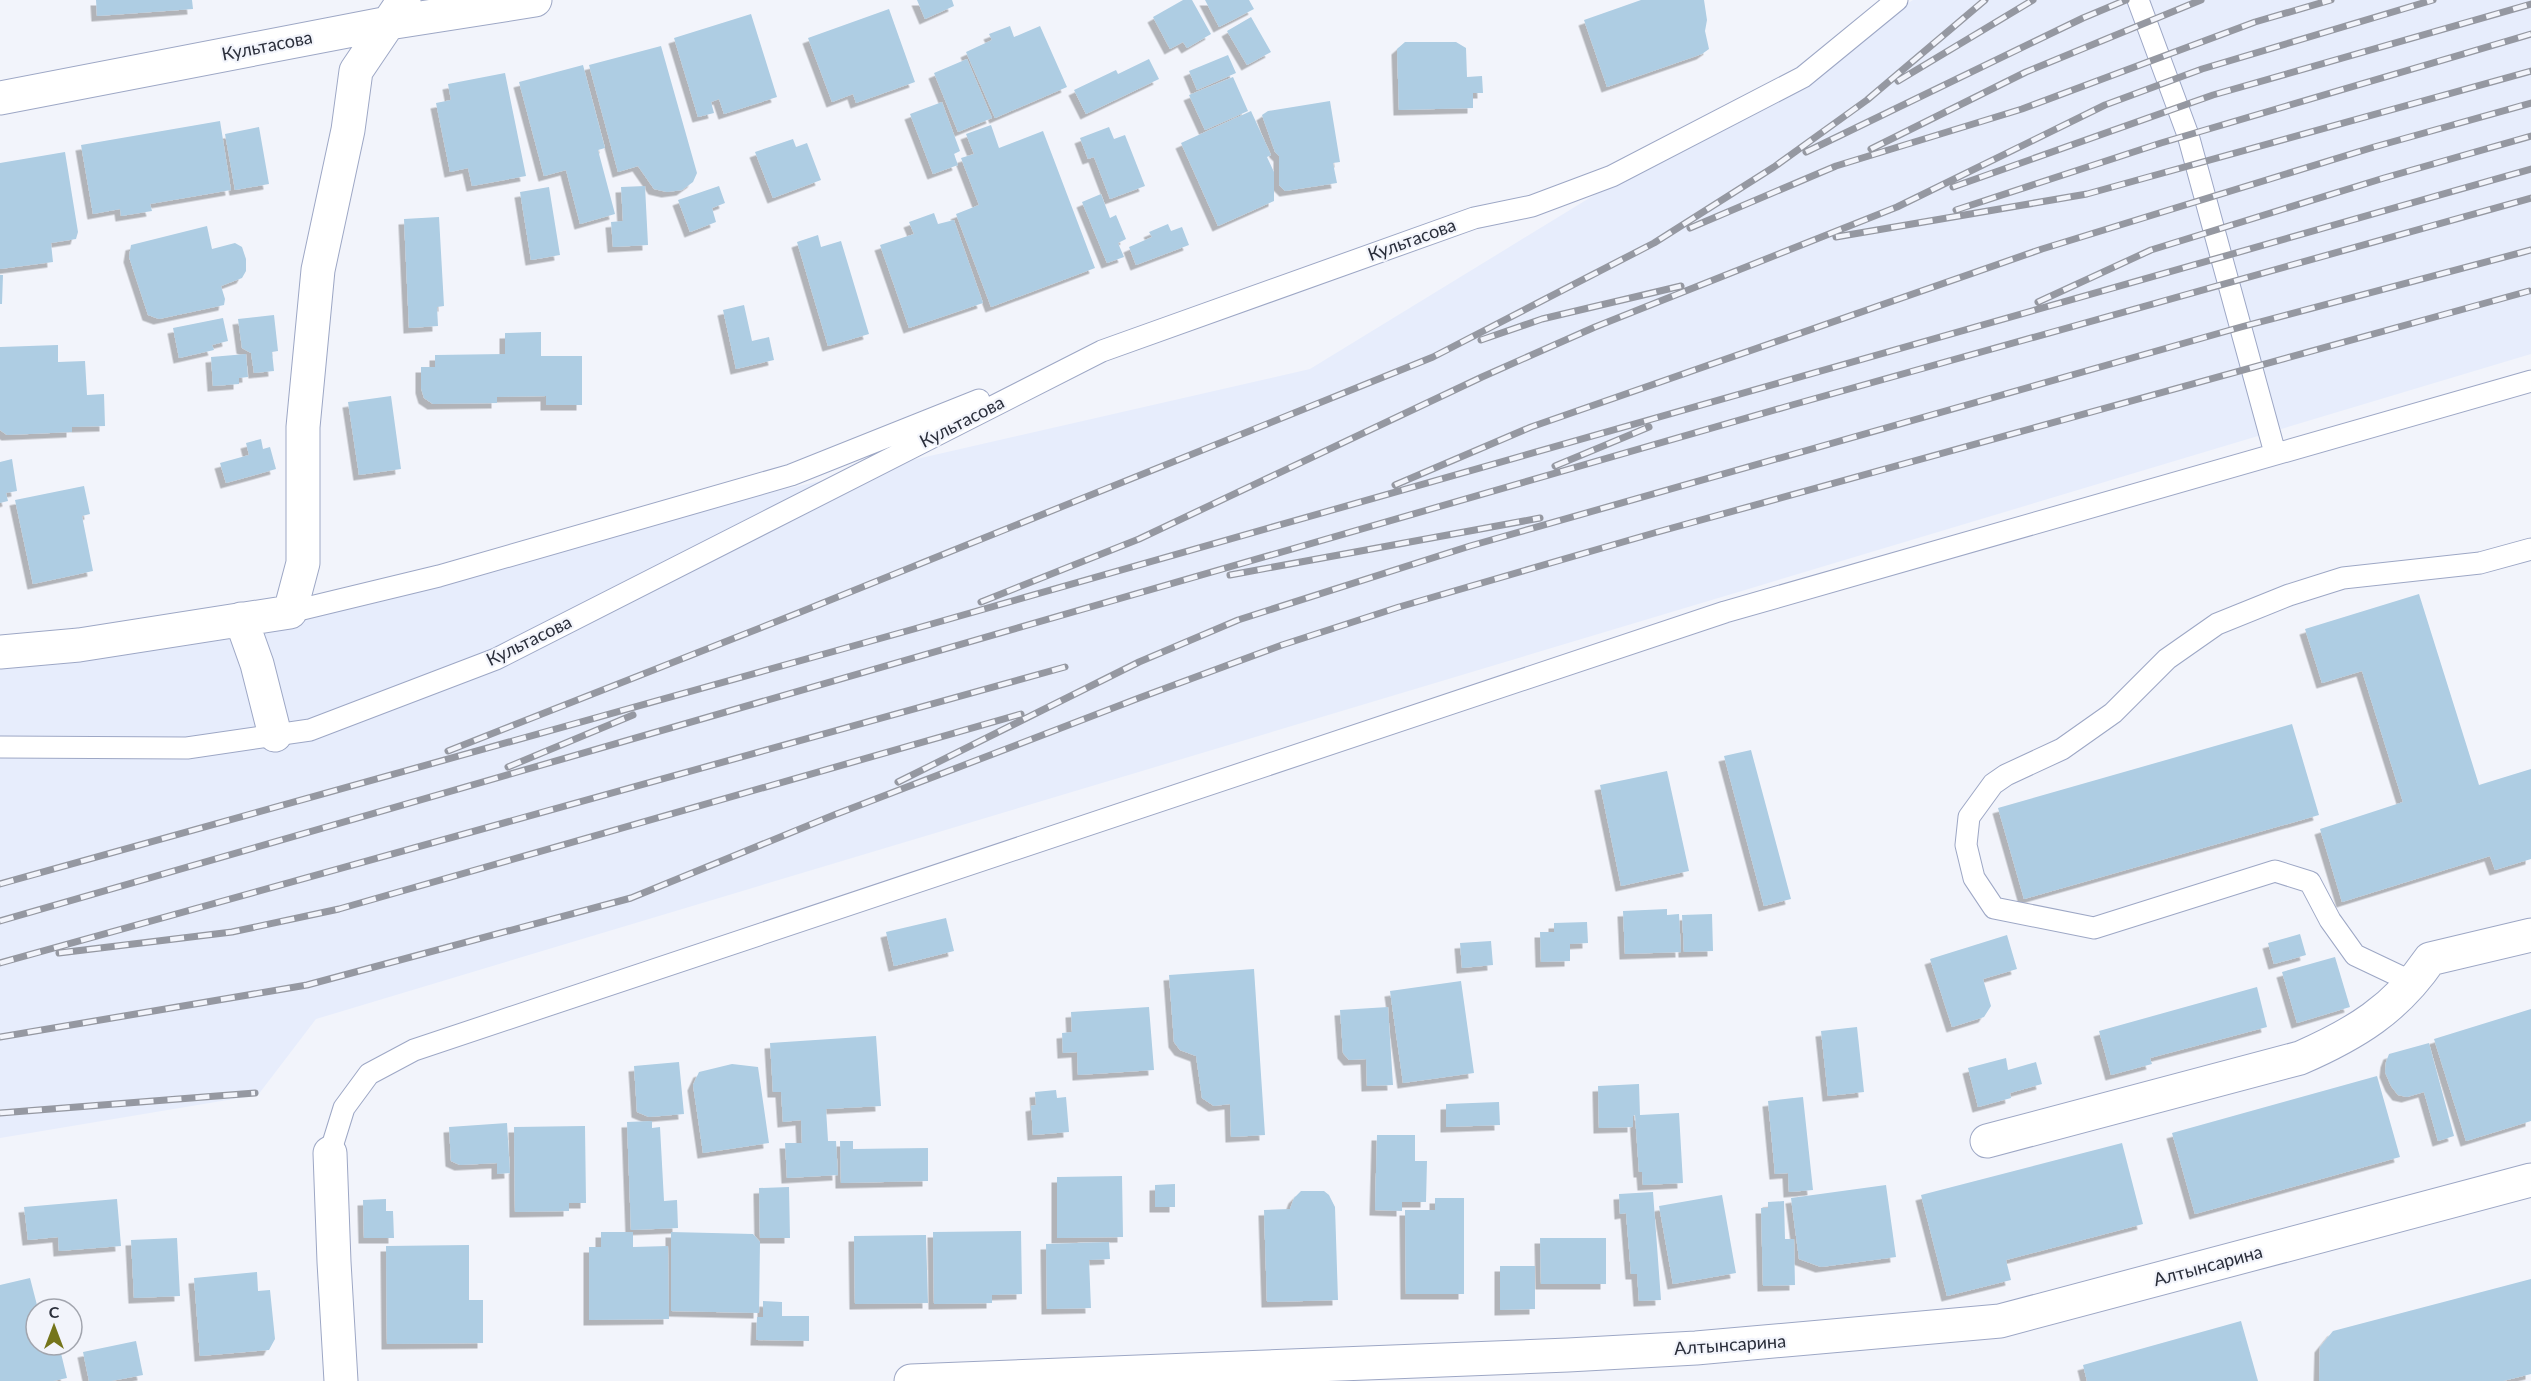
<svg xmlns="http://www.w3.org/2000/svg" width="2531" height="1381" font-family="Lato,sans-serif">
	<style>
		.built { fill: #e7edfc }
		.building { fill: #aecde3; filter: url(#shadow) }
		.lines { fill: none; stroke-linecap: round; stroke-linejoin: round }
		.service-casing { stroke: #9da7c5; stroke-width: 23 }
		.minor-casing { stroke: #9da7c5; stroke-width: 35 }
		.service { stroke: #fff; stroke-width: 21 }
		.minor { stroke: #fff; stroke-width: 33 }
		.rail-casing { stroke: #9598a1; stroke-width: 7 }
		.rail { stroke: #f2f4fb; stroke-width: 4.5; stroke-dasharray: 14; stroke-linecap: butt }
		.labels { text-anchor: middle; stroke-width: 4.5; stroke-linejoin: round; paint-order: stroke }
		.street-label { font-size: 18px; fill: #2a2e3a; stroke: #f2f4fb }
	</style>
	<defs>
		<filter id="shadow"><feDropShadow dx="-5.5" dy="5.5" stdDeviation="0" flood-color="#0004"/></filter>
	</defs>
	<rect width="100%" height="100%" fill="#f2f4fb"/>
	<path class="built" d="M 1913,0 L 2531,0 L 2531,354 L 316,1019 L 258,1095 L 0,1138 L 0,669 L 1310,369 Z"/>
	<path class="building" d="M 96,0 L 192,0 L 193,9 L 97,16 Z
		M 917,0 L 952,0 L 954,6 L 925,19 Z
		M 1183,0 L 1192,0 L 1211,34 L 1187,48 L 1183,42 L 1170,49 L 1153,17 Z
		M 1205,0 L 1249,0 L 1254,9 L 1219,27 Z
		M 1641,0 L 1704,0 L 1707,20 L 1705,31 L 1709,49 L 1702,54 L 1607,87 L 1584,20 Z
		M 889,9 L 915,82 L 856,103 L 853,94 L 832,102 L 808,38 Z
		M 751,14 L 777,97 L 724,114 L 719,99 L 711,102 L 714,113 L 698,117 L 674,38 Z
		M 1251,17 L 1271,52 L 1247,65 L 1227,31 Z
		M 1010,26 L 1014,37 L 1040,26 L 1067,87 L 995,118 L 966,52 L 992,40 L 989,34 Z
		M 1405,42 L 1456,42 L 1466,48 L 1467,77 L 1482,76 L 1483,93 L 1473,93 L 1473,108 L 1399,110 L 1397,49 Z
		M 661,46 L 697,173 L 693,182 L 682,190 L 667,192 L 654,189 L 638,166 L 618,172 L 589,65 Z
		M 1228,55 L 1236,73 L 1197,90 L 1189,71 Z
		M 967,59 L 992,118 L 958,132 L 934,73 Z
		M 1149,59 L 1159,79 L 1086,114 L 1074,90 L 1116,70 L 1118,74 Z
		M 583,65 L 605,148 L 598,150 L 615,214 L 580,224 L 566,170 L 544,176 L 519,82 Z
		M 505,73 L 526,176 L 472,186 L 468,168 L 450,172 L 436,103 L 451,100 L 448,84 Z
		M 1233,77 L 1248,111 L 1205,130 L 1189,95 Z
		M 1330,101 L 1340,162 L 1333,163 L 1337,183 L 1285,191 L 1279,185 L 1279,156 L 1275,152 L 1262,115 L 1268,111 Z
		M 942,102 L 960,151 L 954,154 L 958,165 L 933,174 L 910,114 Z
		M 1251,111 L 1271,155 L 1267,157 L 1274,172 L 1274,201 L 1218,226 L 1181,143 Z
		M 220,121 L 231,190 L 150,204 L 152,211 L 121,216 L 120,209 L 93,214 L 81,145 Z
		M 991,125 L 999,148 L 1043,131 L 1095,268 L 991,307 L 956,214 L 979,205 L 961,158 L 974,154 L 966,134 Z
		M 259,127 L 269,184 L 235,190 L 225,134 Z
		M 1109,127 L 1114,139 L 1125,135 L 1145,186 L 1110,199 L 1094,157 L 1088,159 L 1080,138 Z
		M 793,139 L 796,147 L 807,143 L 821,180 L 773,198 L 755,152 Z
		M 65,152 L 78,232 L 76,239 L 51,243 L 53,262 L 0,269 L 0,163 Z
		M 645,186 L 648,245 L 613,247 L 611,222 L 623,221 L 621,187 Z
		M 719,186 L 725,203 L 712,208 L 716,222 L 690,232 L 678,200 Z
		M 549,187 L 560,255 L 531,260 L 520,192 Z
		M 1101,194 L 1110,218 L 1116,215 L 1126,239 L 1118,243 L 1124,257 L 1107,263 L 1082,202 Z
		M 934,213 L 938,224 L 954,220 L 983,303 L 909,328 L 880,245 L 914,234 L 909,222 Z
		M 439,217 L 444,306 L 437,307 L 438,326 L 409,328 L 404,219 Z
		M 1168,224 L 1171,231 L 1182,227 L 1189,245 L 1136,265 L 1129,247 L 1152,237 L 1149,232 Z
		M 207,226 L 212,249 L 235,243 L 242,247 L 246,259 L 246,271 L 242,278 L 221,286 L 225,299 L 224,305 L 159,319 L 148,315 L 129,257 L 131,245 Z
		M 818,235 L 821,247 L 841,241 L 869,334 L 828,346 L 797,242 Z
		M 0,275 L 3,275 L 2,304 L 0,304 Z
		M 744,305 L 752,341 L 769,337 L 774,360 L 736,369 L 723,310 Z
		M 274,315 L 278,351 L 272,352 L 274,371 L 254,373 L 251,353 L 242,348 L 238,319 Z
		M 223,318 L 228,341 L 212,345 L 214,350 L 179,358 L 173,328 Z
		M 541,332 L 541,356 L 582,356 L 582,405 L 546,405 L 546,396 L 497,397 L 497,403 L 433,404 L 424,398 L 421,388 L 421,367 L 435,367 L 435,355 L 505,354 L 505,333 Z
		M 58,345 L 58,362 L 85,361 L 87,395 L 104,394 L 105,426 L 72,427 L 72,432 L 7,435 L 0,430 L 0,347 Z
		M 246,354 L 248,377 L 239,378 L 239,384 L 213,386 L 211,357 Z
		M 391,396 L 401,469 L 359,475 L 348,402 Z
		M 261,439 L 263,449 L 270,447 L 276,469 L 226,483 L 220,463 L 249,455 L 246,443 Z
		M 12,459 L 17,491 L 6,493 L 8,501 L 0,503 L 0,462 Z
		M 84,486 L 90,514 L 82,516 L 93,571 L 33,584 L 15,500 Z
		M 2419,594 L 2479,785 L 2531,769 L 2531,859 L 2495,870 L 2490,856 L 2342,902 L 2320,829 L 2403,802 L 2362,671 L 2322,683 L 2305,629 Z
		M 2292,724 L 2319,815 L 2024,899 L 1998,808 Z
		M 1751,750 L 1791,899 L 1764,906 L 1724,756 Z
		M 1667,771 L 1689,871 L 1621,886 L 1600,785 Z
		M 1667,909 L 1667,915 L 1679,914 L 1681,952 L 1625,954 L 1623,911 Z
		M 1712,914 L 1713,951 L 1684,952 L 1682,915 Z
		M 946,918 L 954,951 L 894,966 L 886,932 Z
		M 1587,922 L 1588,943 L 1570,944 L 1570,961 L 1541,962 L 1540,932 L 1554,932 L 1554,923 Z
		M 2300,934 L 2306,955 L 2274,964 L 2268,943 Z
		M 2007,935 L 2017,969 L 1983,979 L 1991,1006 L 1984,1017 L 1952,1027 L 1930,959 Z
		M 1491,941 L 1493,965 L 1462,968 L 1460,943 Z
		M 2335,957 L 2350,1007 L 2297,1023 L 2282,972 Z
		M 1254,969 L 1265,1135 L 1231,1137 L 1230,1104 L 1214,1106 L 1202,1098 L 1196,1056 L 1180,1050 L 1174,1042 L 1169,975 Z
		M 1461,981 L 1474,1073 L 1403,1083 L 1390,991 Z
		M 2257,987 L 2267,1027 L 2150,1058 L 2152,1064 L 2111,1075 L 2099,1031 Z
		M 1149,1007 L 1154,1070 L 1078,1075 L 1077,1052 L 1063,1053 L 1062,1033 L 1072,1032 L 1071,1012 Z
		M 1388,1007 L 1393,1085 L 1367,1086 L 1366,1059 L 1349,1060 L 1343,1053 L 1340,1010 Z
		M 2531,1009 L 2531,1121 L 2466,1141 L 2434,1039 Z
		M 1857,1027 L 1864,1092 L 1828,1096 L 1821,1031 Z
		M 876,1036 L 881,1106 L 826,1109 L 828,1141 L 836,1141 L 838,1175 L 787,1178 L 785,1143 L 802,1143 L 801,1120 L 783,1122 L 781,1092 L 773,1092 L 770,1043 Z
		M 2429,1043 L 2454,1136 L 2438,1141 L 2424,1092 L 2407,1097 L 2398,1095 L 2391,1086 L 2385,1072 L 2386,1062 L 2389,1054 Z
		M 2006,1058 L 2008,1070 L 2036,1062 L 2042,1084 L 2010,1093 L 2011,1098 L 1978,1107 L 1968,1068 Z
		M 679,1062 L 684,1114 L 649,1117 L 637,1112 L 634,1066 Z
		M 732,1064 L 758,1067 L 769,1143 L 703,1153 L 693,1085 L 699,1072 Z
		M 2377,1076 L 2400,1157 L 2195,1214 L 2172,1133 Z
		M 1639,1084 L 1640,1115 L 1679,1113 L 1683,1183 L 1643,1185 L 1642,1172 L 1639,1172 L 1635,1115 L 1633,1116 L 1633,1127 L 1599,1128 L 1598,1086 Z
		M 1056,1090 L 1057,1098 L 1066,1097 L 1069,1132 L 1033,1135 L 1031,1106 L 1036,1105 L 1035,1092 Z
		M 1803,1097 L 1813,1190 L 1789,1192 L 1788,1173 L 1775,1174 L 1768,1101 Z
		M 1499,1102 L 1500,1125 L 1446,1127 L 1446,1104 Z
		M 652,1121 L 652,1128 L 660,1127 L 664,1201 L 677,1200 L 678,1228 L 631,1230 L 627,1122 Z
		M 507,1123 L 510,1173 L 497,1174 L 497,1163 L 460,1165 L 451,1161 L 449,1127 Z
		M 585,1126 L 586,1203 L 569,1203 L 569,1211 L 515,1212 L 514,1127 Z
		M 1377,1135 L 1415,1135 L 1415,1161 L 1427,1161 L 1426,1202 L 1402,1202 L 1402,1211 L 1375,1210 Z
		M 840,1141 L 853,1141 L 853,1149 L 928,1148 L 928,1181 L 841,1183 Z
		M 2122,1143 L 2143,1224 L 2006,1260 L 2011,1280 L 1947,1296 L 1921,1195 Z
		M 1122,1176 L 1123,1237 L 1057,1238 L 1057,1177 Z
		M 1175,1184 L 1175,1207 L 1155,1207 L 1155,1185 Z
		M 1886,1185 L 1896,1257 L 1821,1267 L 1799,1259 L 1791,1198 Z
		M 789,1187 L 790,1238 L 760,1238 L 759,1188 Z
		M 1301,1191 L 1324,1191 L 1329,1195 L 1335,1207 L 1338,1300 L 1267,1302 L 1264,1210 L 1290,1209 L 1294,1198 Z
		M 1653,1192 L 1661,1300 L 1639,1301 L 1637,1274 L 1631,1274 L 1626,1213 L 1620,1214 L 1619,1194 Z
		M 1722,1195 L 1736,1273 L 1673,1284 L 1659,1206 Z
		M 1435,1198 L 1464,1198 L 1464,1294 L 1406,1294 L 1405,1210 L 1435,1210 Z
		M 117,1199 L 121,1246 L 59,1251 L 58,1237 L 28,1240 L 24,1207 Z
		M 386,1199 L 386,1211 L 393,1211 L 394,1238 L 364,1238 L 363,1200 Z
		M 1784,1201 L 1785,1239 L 1794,1239 L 1795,1285 L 1763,1286 L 1761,1208 L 1768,1208 L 1768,1202 Z
		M 1021,1231 L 1022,1294 L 992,1295 L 992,1303 L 934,1304 L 933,1232 Z
		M 601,1232 L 633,1232 L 633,1247 L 668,1246 L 669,1319 L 589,1320 L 589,1247 L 601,1247 Z
		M 671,1232 L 753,1234 L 760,1242 L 759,1313 L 671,1311 Z
		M 926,1235 L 928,1303 L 855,1304 L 854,1236 Z
		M 177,1238 L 180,1296 L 134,1298 L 131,1240 Z
		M 1540,1238 L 1606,1238 L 1606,1284 L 1541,1284 Z
		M 1109,1242 L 1110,1259 L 1089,1260 L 1091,1308 L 1047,1309 L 1046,1244 Z
		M 469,1245 L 469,1300 L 483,1300 L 483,1343 L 387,1344 L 386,1246 Z
		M 1500,1266 L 1535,1266 L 1535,1309 L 1500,1310 Z
		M 257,1272 L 258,1291 L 270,1290 L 275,1339 L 269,1350 L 200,1356 L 194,1278 Z
		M 30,1278 L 38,1309 L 36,1309 L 36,1345 L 59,1345 L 67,1378 L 53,1381 L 0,1381 L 0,1285 Z
		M 2531,1279 L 2531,1374 L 2503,1381 L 2319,1381 L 2320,1347 L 2333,1331 Z
		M 763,1301 L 782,1302 L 782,1316 L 809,1316 L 809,1341 L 756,1340 L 757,1317 L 763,1317 Z
		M 2241,1321 L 2258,1381 L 2087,1381 L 2083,1365 Z
		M 136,1341 L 143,1375 L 111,1381 L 89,1381 L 83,1352 Z"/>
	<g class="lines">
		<g class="service-casing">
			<path id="service" d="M 2138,0 L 2188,135 L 2275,453
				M 290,612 L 439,576 L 791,475 L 979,400
				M 0,747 L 187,748 L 310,730 L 496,659 L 1102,351 L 1474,218 L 1532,206 L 1612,176 L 1803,77 L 1897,0
				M 2414,983 L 2355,955 L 2330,920 L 2310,882 L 2275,871 L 2094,928 L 1994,908 L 1974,878 L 1966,845 L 1969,817 L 1993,784 L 2006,775 L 2062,749 L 2113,713 L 2167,659 L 2217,624 L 2289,595 L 2343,578 L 2480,563 L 2531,549
				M 330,1153 L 344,1108 L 369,1074 L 414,1050 L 1725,612 L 2531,381"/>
		</g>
		<g class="minor-casing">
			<path id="minor" d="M 0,98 L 389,23 L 535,0
				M 241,619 L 257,664 L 275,735
				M 0,652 L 79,645 L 290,612 L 303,563 L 303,427 L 318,270 L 348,130 L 356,71 L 404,0
				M 1987,1141 L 2300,1058 C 2355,1034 2396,1009 2430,959 L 2531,935
				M 330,1153 L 334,1262 L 341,1381
				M 911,1381 L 1568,1355 L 1696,1348 L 2000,1321 L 2531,1180"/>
		</g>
		<use href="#service" class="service"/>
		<use href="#minor" class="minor"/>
		<g class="rail-casing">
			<path id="rail" d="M 1898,81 L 2033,0
				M 1871,149 L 2026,72 L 2201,0
				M 1806,152 L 2083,18 L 2126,0
				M 1953,187 L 2213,95 L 2531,4
				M 1956,210 L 2161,143 L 2531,34
				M 1690,228 L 1836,166 L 2022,109 L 2255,22 L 2331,0
				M 1836,237 L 2087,194 L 2531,71
				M 2038,302 L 2151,250 L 2384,178 L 2531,136
				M 1481,340 L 1542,319 L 1681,286
				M 1555,466 L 1649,427
				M 1395,485 L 1531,427 L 2042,249 L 2374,147 L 2531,103
				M 1230,575 L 1540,518
				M 981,602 L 1139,539 L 1482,377 L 1595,327 L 1897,207 L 2105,105 L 2202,69 L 2433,0
				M 448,751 L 798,613 L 1433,357 L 1654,243 L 1774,167 L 1867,100 L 1985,0
				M 508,767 L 633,715
				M 898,782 L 1139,662 L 1238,620 L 1470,546 L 2241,327 L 2531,250
				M 0,884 L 914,629 L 2531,169
				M 0,921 L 1792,405 L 2531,198
				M 59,953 L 232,932 L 339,909 L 1021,714
				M 0,963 L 1065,667
				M 0,1037 L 307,985 L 631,898 L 834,815 L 1139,698 L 1282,645 L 1399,607 L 1654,533 L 2529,291
				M 0,1113 L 255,1093"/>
		</g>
		<use href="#rail" class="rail"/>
	</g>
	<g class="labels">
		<g class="street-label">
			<text transform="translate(267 46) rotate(-11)" y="6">Культасова</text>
			<text transform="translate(1412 240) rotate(-20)" y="6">Культасова</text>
			<text transform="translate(962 422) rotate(-27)" y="6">Культасова</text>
			<text transform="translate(529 641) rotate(-26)" y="6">Культасова</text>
			<text transform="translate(2208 1266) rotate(-15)" y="6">Алтынсарина</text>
			<text transform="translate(1730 1345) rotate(-4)" y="6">Алтынсарина</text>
		</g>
	</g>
	<g transform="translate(54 1327)"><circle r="28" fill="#f2f4fb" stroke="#a2a5ae" stroke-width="1.5"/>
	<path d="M0-4.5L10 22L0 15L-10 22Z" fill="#75751b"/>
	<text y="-9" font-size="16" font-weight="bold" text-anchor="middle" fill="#2a2e3a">С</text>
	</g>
</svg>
